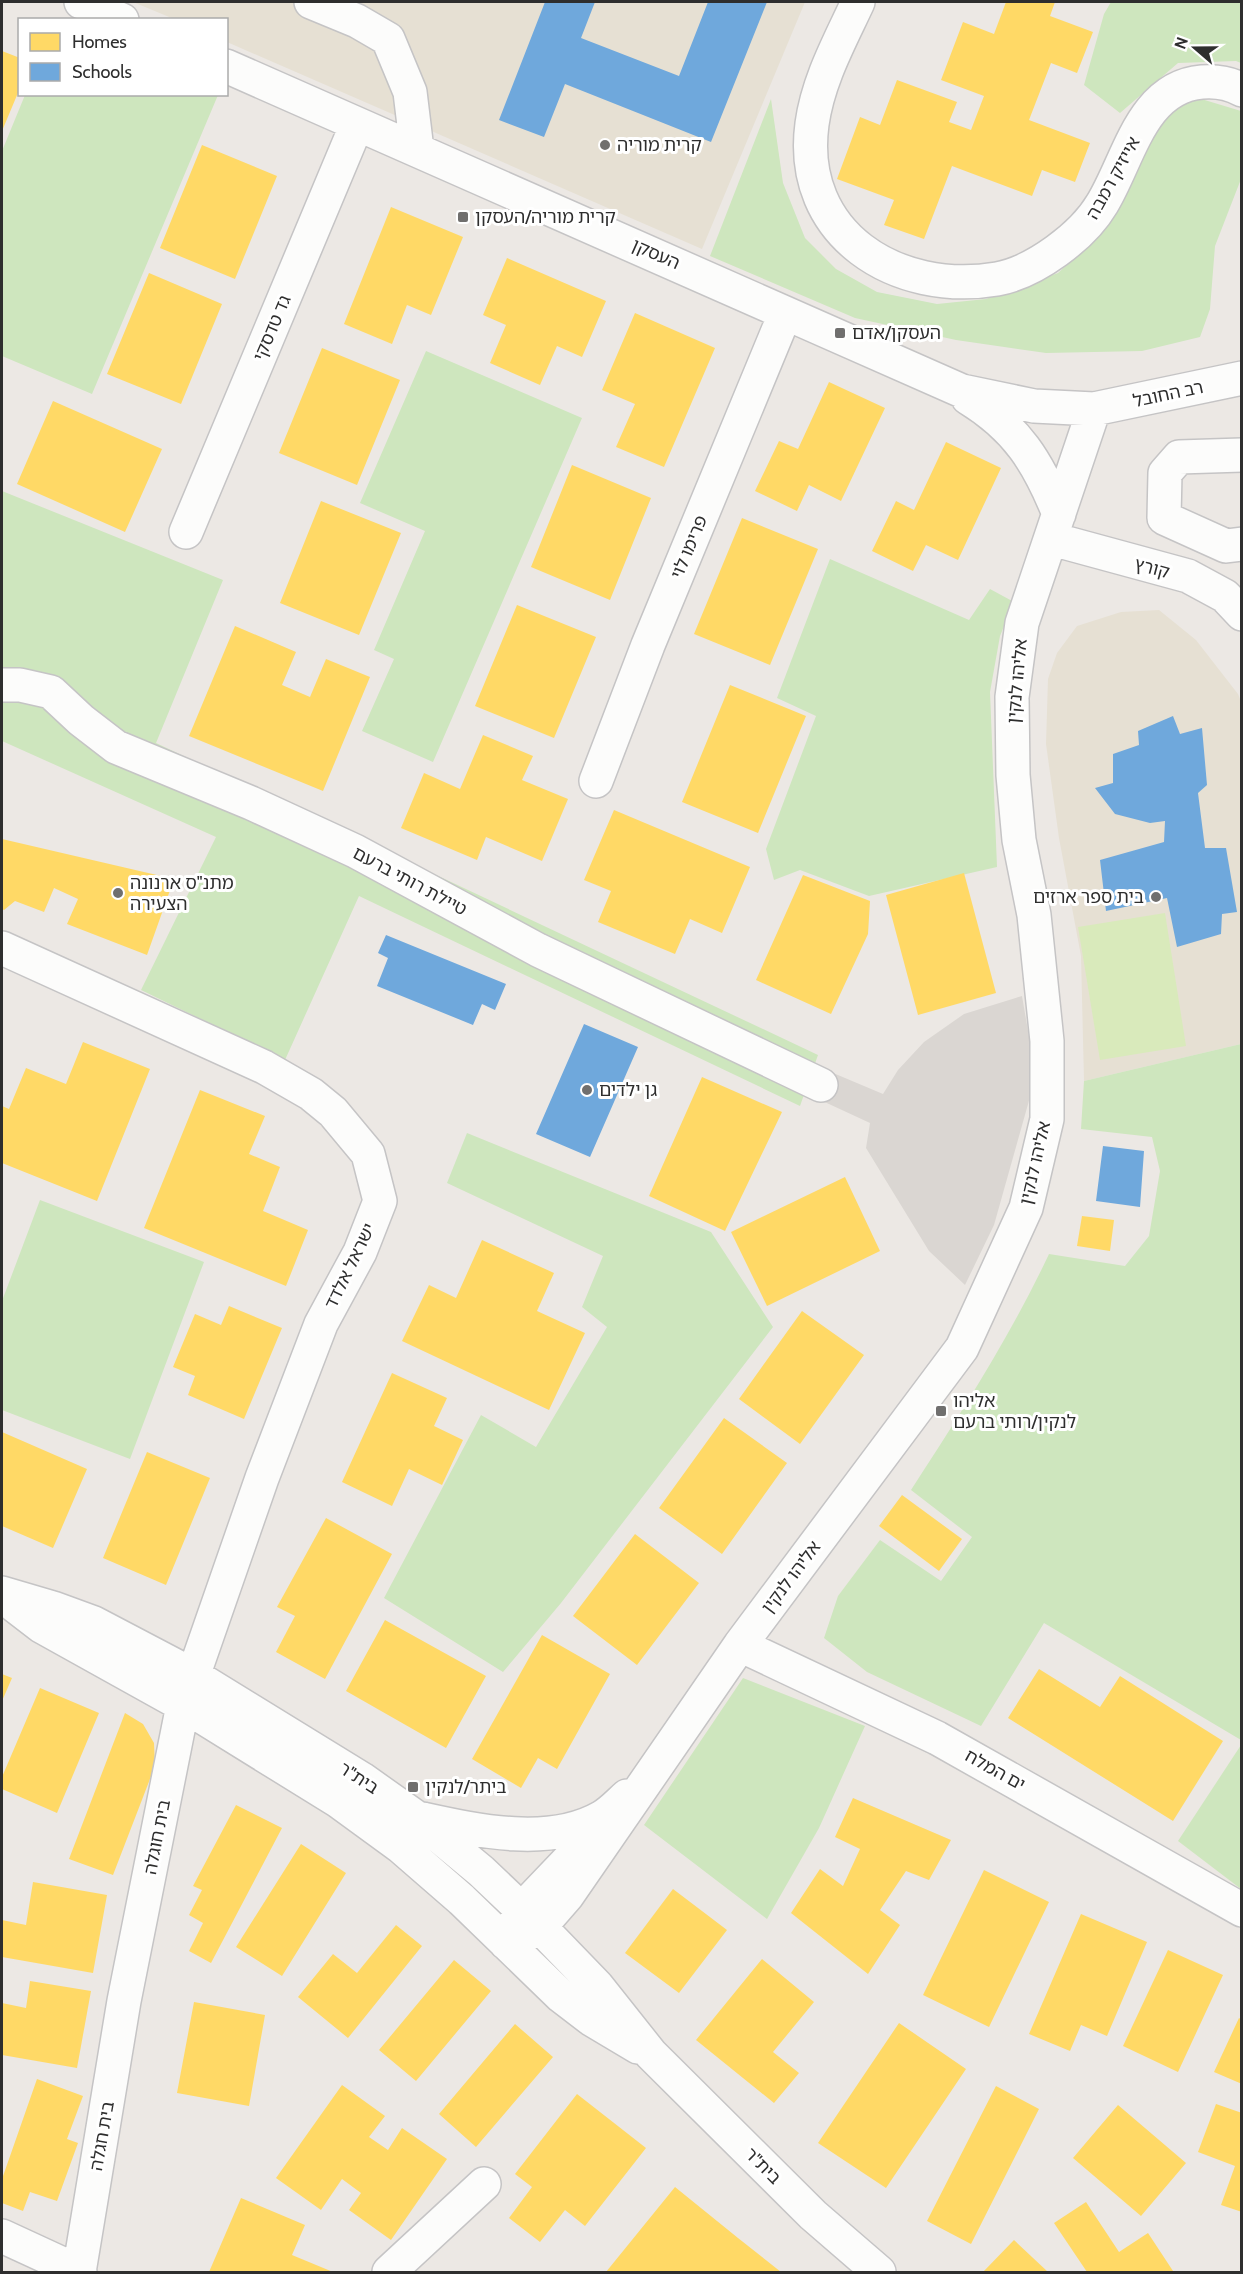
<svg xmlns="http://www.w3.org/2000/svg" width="1243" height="2274" font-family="Cabin,'Noto Sans Hebrew',sans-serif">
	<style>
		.education { fill: #e6e0d3 }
		.green { fill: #cee6be }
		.pitch { fill: #d9eabb }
		.plaza { fill: #dad6d2 }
		.homes { fill: #ffd966 }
		.schools { fill: #6fa8dc }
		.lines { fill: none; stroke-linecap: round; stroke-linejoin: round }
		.minor-casing { stroke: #c5c4c5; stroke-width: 36 }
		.minor { stroke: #fcfcfb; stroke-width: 33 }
		.poi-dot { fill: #706f6e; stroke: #fff; stroke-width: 2 }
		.labels { text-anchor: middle; stroke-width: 6; stroke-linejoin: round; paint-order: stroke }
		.poi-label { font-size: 18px; fill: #2e2e2e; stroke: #fff; text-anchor: start }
		.street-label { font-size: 18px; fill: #2e2e2e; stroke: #fff }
	</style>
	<rect width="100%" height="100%" fill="#ece8e4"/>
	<path class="education" d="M 133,2 L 805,2 L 702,249 L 227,42 L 226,20 L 174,19 Z
		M 1159,610 L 1196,640 L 1238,694 L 1242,704 L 1241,1044 L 1084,1081 L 1081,956 L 1059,838 L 1046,744 L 1048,679 L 1057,653 L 1077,626 L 1121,612 Z"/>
	<path class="green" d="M 1111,2 L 1241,2 L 1241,63 L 1236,61 L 1178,63 L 1120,113 L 1084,85 L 1104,14 Z
		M 25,95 L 218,95 L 92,394 L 2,356 L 2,151 Z
		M 1198,98 L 1241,111 L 1241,179 L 1215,246 L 1210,309 L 1200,337 L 1142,351 L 1046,353 L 956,340 L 855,318 L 710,256 L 771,99 L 783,183 L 805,238 L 836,269 L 877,292 L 937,304 L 986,299 L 1058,273 L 1105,230 L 1131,185 L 1153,126 L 1175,105 Z
		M 426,351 L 582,418 L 433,762 L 362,731 L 394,659 L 374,650 L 425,531 L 360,503 Z
		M 2,491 L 223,580 L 156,743 L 818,1055 L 800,1106 L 359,896 L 285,1060 L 141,990 L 216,837 L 2,741 Z
		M 830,559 L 969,620 L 990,589 L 1014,602 L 1000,636 L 990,692 L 997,867 L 869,896 L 800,870 L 774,880 L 766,849 L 816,716 L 777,698 Z
		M 1241,1044 L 1241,1740 L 1044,1623 L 981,1726 L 867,1672 L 824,1638 L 838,1596 L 880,1540 L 941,1581 L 972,1537 L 911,1490 C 961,1413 1010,1337 1049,1254 L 1125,1266 L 1149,1236 L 1160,1171 L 1152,1137 L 1081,1129 L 1084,1081 Z
		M 467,1133 L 711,1232 L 773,1327 L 561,1603 L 503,1672 L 384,1598 L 481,1415 L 536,1447 L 607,1327 L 582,1307 L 603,1256 L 447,1183 Z
		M 40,1200 L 204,1262 L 130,1459 L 2,1410 L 2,1301 Z
		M 743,1678 L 865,1726 L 819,1828 L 767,1919 L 644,1825 Z
		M 1241,1745 L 1241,1889 L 1178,1841 Z"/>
	<path class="pitch" d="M 1165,913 L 1186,1046 L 1100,1060 L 1078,927 Z"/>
	<path class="plaza" d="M 1022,996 L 1033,1060 L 1032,1090 L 994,1225 L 965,1285 L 929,1251 L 866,1148 L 870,1123 L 816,1098 L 826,1070 L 883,1094 L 898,1070 L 924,1042 L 964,1014 Z"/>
	<path class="homes" d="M 1006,2 L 1055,2 L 1050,16 L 1093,32 L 1077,73 L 1051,63 L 1029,120 L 1090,143 L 1075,182 L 1042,170 L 1032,196 L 952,166 L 924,239 L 884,225 L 894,200 L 837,179 L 860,117 L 880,125 L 897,80 L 957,102 L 949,122 L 971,130 L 984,96 L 941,80 L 963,22 L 994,34 Z
		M 2,51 L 20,58 L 20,88 L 2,131 Z
		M 202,145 L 277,176 L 235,279 L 160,248 Z
		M 391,207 L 463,237 L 431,315 L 407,305 L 392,344 L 344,324 Z
		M 507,258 L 606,301 L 582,357 L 557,346 L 540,385 L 490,363 L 506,325 L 483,315 Z
		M 149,273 L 222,304 L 181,404 L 107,374 Z
		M 635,313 L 715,348 L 664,467 L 616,447 L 635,404 L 602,390 Z
		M 322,348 L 400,380 L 357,485 L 279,453 Z
		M 829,382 L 885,408 L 841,501 L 809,485 L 797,511 L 755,491 L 779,441 L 798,449 Z
		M 53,401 L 162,449 L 125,532 L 17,484 Z
		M 946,442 L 1001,468 L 958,560 L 926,545 L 913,571 L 872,551 L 896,501 L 914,510 Z
		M 572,465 L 651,498 L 610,600 L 531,567 Z
		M 321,501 L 401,533 L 359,635 L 280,603 Z
		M 742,518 L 818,549 L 770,665 L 694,634 Z
		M 517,605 L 596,637 L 554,738 L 475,706 Z
		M 235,626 L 296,652 L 282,685 L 310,697 L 326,659 L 370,677 L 323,791 L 189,736 Z
		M 730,685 L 806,716 L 758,833 L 682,802 Z
		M 483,735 L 533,756 L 522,780 L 568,799 L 542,861 L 486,837 L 477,860 L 401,828 L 424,773 L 460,789 Z
		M 614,810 L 750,867 L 722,933 L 690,919 L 675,954 L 598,922 L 611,891 L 584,880 Z
		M 2,839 L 174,879 L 147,955 L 67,924 L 78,899 L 54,888 L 44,912 L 15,901 L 4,910 L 2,909 Z
		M 964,873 L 996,993 L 918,1015 L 886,895 Z
		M 803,875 L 870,901 L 868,934 L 831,1014 L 756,980 Z
		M 83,1042 L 150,1069 L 97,1201 L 2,1163 L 2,1106 L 9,1109 L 26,1068 L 66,1084 Z
		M 702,1077 L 782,1112 L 725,1231 L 649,1196 Z
		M 200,1090 L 265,1116 L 249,1154 L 280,1167 L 263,1211 L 308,1230 L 286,1286 L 144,1228 Z
		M 845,1177 L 880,1251 L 767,1306 L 731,1232 Z
		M 1082,1216 L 1114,1220 L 1110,1251 L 1077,1246 Z
		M 482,1240 L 554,1273 L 537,1311 L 585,1333 L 549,1410 L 402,1341 L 429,1285 L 456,1298 Z
		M 229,1306 L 282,1328 L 244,1419 L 188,1395 L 195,1376 L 173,1367 L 195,1314 L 221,1325 Z
		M 802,1311 L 864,1355 L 800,1444 L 739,1399 Z
		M 392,1373 L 447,1398 L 434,1426 L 463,1440 L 442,1485 L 409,1469 L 392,1506 L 342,1482 Z
		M 724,1418 L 787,1463 L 722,1554 L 659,1508 Z
		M 2,1432 L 87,1469 L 53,1548 L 2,1526 Z
		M 147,1452 L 210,1478 L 166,1585 L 103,1558 Z
		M 902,1495 L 962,1539 L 939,1571 L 879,1526 Z
		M 326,1518 L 392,1554 L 325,1679 L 276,1652 L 295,1616 L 277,1607 Z
		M 635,1534 L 699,1583 L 637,1665 L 573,1616 Z
		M 385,1620 L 486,1676 L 446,1748 L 346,1691 Z
		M 542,1635 L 610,1674 L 557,1769 L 538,1758 L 521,1788 L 472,1759 Z
		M 1039,1669 L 1100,1707 L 1120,1676 L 1223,1741 L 1173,1821 L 1008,1718 Z
		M 2,1674 L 12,1678 L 2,1701 Z
		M 40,1688 L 99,1713 L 57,1813 L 2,1789 L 2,1777 Z
		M 125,1713 L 143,1724 L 154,1743 L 155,1766 L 113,1875 L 69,1859 Z
		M 853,1798 L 951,1840 L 929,1880 L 906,1871 L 880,1910 L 900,1925 L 868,1974 L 791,1913 L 820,1869 L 843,1886 L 860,1849 L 835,1837 Z
		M 236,1805 L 282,1828 L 211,1963 L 189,1951 L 203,1923 L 189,1915 L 202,1890 L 193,1886 Z
		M 301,1844 L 346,1873 L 282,1976 L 236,1947 Z
		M 984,1870 L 1049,1902 L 989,2027 L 923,1995 Z
		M 33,1882 L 107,1895 L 93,1973 L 2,1957 L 2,1920 L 26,1925 Z
		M 673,1889 L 727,1930 L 679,1993 L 625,1953 Z
		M 1081,1914 L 1147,1942 L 1107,2036 L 1081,2025 L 1070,2051 L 1029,2034 Z
		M 396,1925 L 422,1946 L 348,2038 L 298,1997 L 333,1954 L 357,1973 Z
		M 1168,1950 L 1223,1975 L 1178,2072 L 1123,2046 Z
		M 762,1959 L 814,2002 L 773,2052 L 799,2073 L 774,2103 L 696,2040 Z
		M 454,1960 L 491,1991 L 416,2081 L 379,2050 Z
		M 30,1981 L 91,1991 L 77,2068 L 2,2055 L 2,2003 L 26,2008 Z
		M 194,2002 L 265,2015 L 249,2106 L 177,2093 Z
		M 1239,2018 L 1242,2020 L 1242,2084 L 1214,2072 Z
		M 899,2023 L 966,2069 L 886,2188 L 818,2143 Z
		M 515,2024 L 553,2057 L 476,2147 L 439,2114 Z
		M 37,2079 L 83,2096 L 67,2139 L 78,2143 L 57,2201 L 30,2192 L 23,2211 L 2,2203 L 2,2179 Z
		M 342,2085 L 385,2116 L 369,2137 L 388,2150 L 402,2128 L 447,2159 L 391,2240 L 349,2210 L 361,2193 L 342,2179 L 321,2210 L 276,2178 Z
		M 996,2086 L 1039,2109 L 971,2244 L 927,2221 Z
		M 577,2094 L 646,2148 L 585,2226 L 565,2210 L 540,2242 L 509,2218 L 532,2187 L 515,2174 Z
		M 1216,2104 L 1242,2113 L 1242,2212 L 1221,2205 L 1235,2166 L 1198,2152 Z
		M 1118,2105 L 1186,2163 L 1141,2216 L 1073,2158 Z
		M 675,2187 L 738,2238 L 781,2272 L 606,2272 Z
		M 241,2198 L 305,2225 L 292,2255 L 333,2272 L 209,2272 Z
		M 1086,2202 L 1119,2252 L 1148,2233 L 1173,2271 L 1087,2272 L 1054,2223 Z
		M 1014,2240 L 1048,2272 L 983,2272 Z"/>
	<path class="schools" d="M 545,2 L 595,2 L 581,38 L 679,76 L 708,2 L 767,2 L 711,142 L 565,84 L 544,137 L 499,120 Z
		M 1173,716 L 1180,734 L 1202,728 L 1207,785 L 1198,793 L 1205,848 L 1226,848 L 1237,912 L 1222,914 L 1221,934 L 1177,947 L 1167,898 L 1106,911 L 1100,860 L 1164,842 L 1165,821 L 1150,823 L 1115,814 L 1095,788 L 1113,783 L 1113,754 L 1139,745 L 1138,731 Z
		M 386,935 L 506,984 L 495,1010 L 482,1004 L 473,1025 L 377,986 L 388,958 L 378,953 Z
		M 584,1024 L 638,1047 L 590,1157 L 536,1134 Z
		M 1103,1146 L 1144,1151 L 1140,1207 L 1096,1201 Z"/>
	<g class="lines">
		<g class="minor-casing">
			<path id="minor" d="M 81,2 L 122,20
				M 311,2 L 357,21 L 388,39 L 410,92 L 417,150
				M 858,2 C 840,41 818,80 812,124 C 797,235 897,296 997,279 C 1035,272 1083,236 1102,204 C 1129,160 1141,87 1202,82 C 1215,81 1230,83 1242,90
				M 226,66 L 962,391 L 1034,406 L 1094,409 L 1242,378
				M 968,398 C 1017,428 1038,462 1059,514
				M 1242,455 L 1179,457 L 1165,473 L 1164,518 L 1226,546 L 1242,544
				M 186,532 L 357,124
				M 1052,539 L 1188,576 L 1225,596 L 1242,614
				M 2,685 L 20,685 L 51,692 L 81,720 L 116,747 L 251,803 L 355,851 L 538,950 L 821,1085
				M 596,781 L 648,645 L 785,314
				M 2,948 L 264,1067 L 311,1094 L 333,1112 L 368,1154 L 380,1201 L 360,1252 L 321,1324 L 262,1478 L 183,1705 L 124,2001 L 79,2272
				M 2,1593 L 53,1608 L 94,1623 L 193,1675 L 362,1779 L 417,1818 L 481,1871 L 540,1927 L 597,1986 L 651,2054 L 813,2215 L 879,2272
				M 15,1606 L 41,1626 L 183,1705 L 338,1801 L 401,1847 L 462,1900 L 561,1996 L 591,2019 L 638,2047
				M 740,1645 L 937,1738 L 1242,1910
				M 423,1819 C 478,1831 550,1847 602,1817 C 611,1812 619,1803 627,1796
				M 513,1927 L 522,1909 L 586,1842
				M 506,1943 L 540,1927 L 567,1896 L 740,1645 L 962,1348 L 1026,1208 L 1047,1119 L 1047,1041 L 1034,915 L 1019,840 L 1013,775 L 1012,697 L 1022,623 L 1094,409
				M 2,2236 L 80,2272
				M 389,2272 L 484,2184"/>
		</g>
		<use href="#minor" class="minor"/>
	</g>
	<g class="poi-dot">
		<circle cx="605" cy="145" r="6"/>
		<rect x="457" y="211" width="12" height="12" rx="3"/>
		<rect x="834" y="327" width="12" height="12" rx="3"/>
		<circle cx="118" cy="893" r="6"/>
		<circle cx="1156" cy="897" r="6"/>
		<circle cx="587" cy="1090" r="6"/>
		<rect x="935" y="1405" width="12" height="12" rx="3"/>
		<rect x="407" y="1781" width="12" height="12" rx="3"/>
	</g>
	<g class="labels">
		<g class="poi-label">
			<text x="617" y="151">קרית מוריה</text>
			<text x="475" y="223">קרית מוריה/העסקן</text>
			<text x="852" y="339">העסקן/אדם</text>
			<text x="130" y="889">מתנ"ס ארנונה<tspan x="130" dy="21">הצעירה</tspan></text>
			<text x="1144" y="903" text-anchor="end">בית ספר ארזים</text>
			<text x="599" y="1096">גן ילדים</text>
			<text x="953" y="1407">אליהו<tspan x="953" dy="21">לנקין/רותי ברעם</tspan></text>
			<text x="425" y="1793">ביתר/לנקין</text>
		</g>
		<g class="street-label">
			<text transform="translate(1113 178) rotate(-61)" y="6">אייזיק רמבה</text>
			<text transform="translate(656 254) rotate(24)" y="6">העסקן</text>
			<text transform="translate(272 328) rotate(-67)" y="6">גד טדסקי</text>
			<text transform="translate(1168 394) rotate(-12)" y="6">רב החובל</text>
			<text transform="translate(689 547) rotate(-67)" y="6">פרימו לוי</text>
			<text transform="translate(1152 568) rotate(15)" y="6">קורץ</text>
			<text transform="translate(1017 681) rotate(-85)" y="6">אליהו לנקין</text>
			<text transform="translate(410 881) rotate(28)" y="6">טיילת רותי ברעם</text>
			<text transform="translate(1035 1163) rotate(-77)" y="6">אליהו לנקין</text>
			<text transform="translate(350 1266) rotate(-64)" y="6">ישראל אלדד</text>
			<text transform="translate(791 1577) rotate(-53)" y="6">אליהו לנקין</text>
			<text transform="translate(995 1770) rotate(29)" y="6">ים המלח</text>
			<text transform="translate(359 1778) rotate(33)" y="6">בית"ר</text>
			<text transform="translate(157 1837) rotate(-79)" y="6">בית חוגלה</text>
			<text transform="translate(102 2136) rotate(-80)" y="6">בית חגלה</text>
			<text transform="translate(763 2166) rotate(45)" y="6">בית"ר</text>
		</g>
	</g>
	<rect width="1243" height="2274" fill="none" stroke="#2e2e2e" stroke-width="6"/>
	<rect x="18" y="18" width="210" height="78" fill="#ffffff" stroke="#ababab" stroke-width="1.5"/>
	<rect x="30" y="33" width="30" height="18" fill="#ffd966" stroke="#ababab" stroke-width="1.5"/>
	<text x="72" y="48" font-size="18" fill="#2e2e2e">Homes</text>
	<rect x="30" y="63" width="30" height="18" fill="#6fa8dc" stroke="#ababab" stroke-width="1.5"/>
	<text x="72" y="78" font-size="18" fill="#2e2e2e">Schools</text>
	<g transform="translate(1195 48) rotate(290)" stroke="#ffffff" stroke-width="4.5" paint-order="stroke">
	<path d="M0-4.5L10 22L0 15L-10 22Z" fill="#2e2e2e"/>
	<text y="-9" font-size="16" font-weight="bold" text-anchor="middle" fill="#2e2e2e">N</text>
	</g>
</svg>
